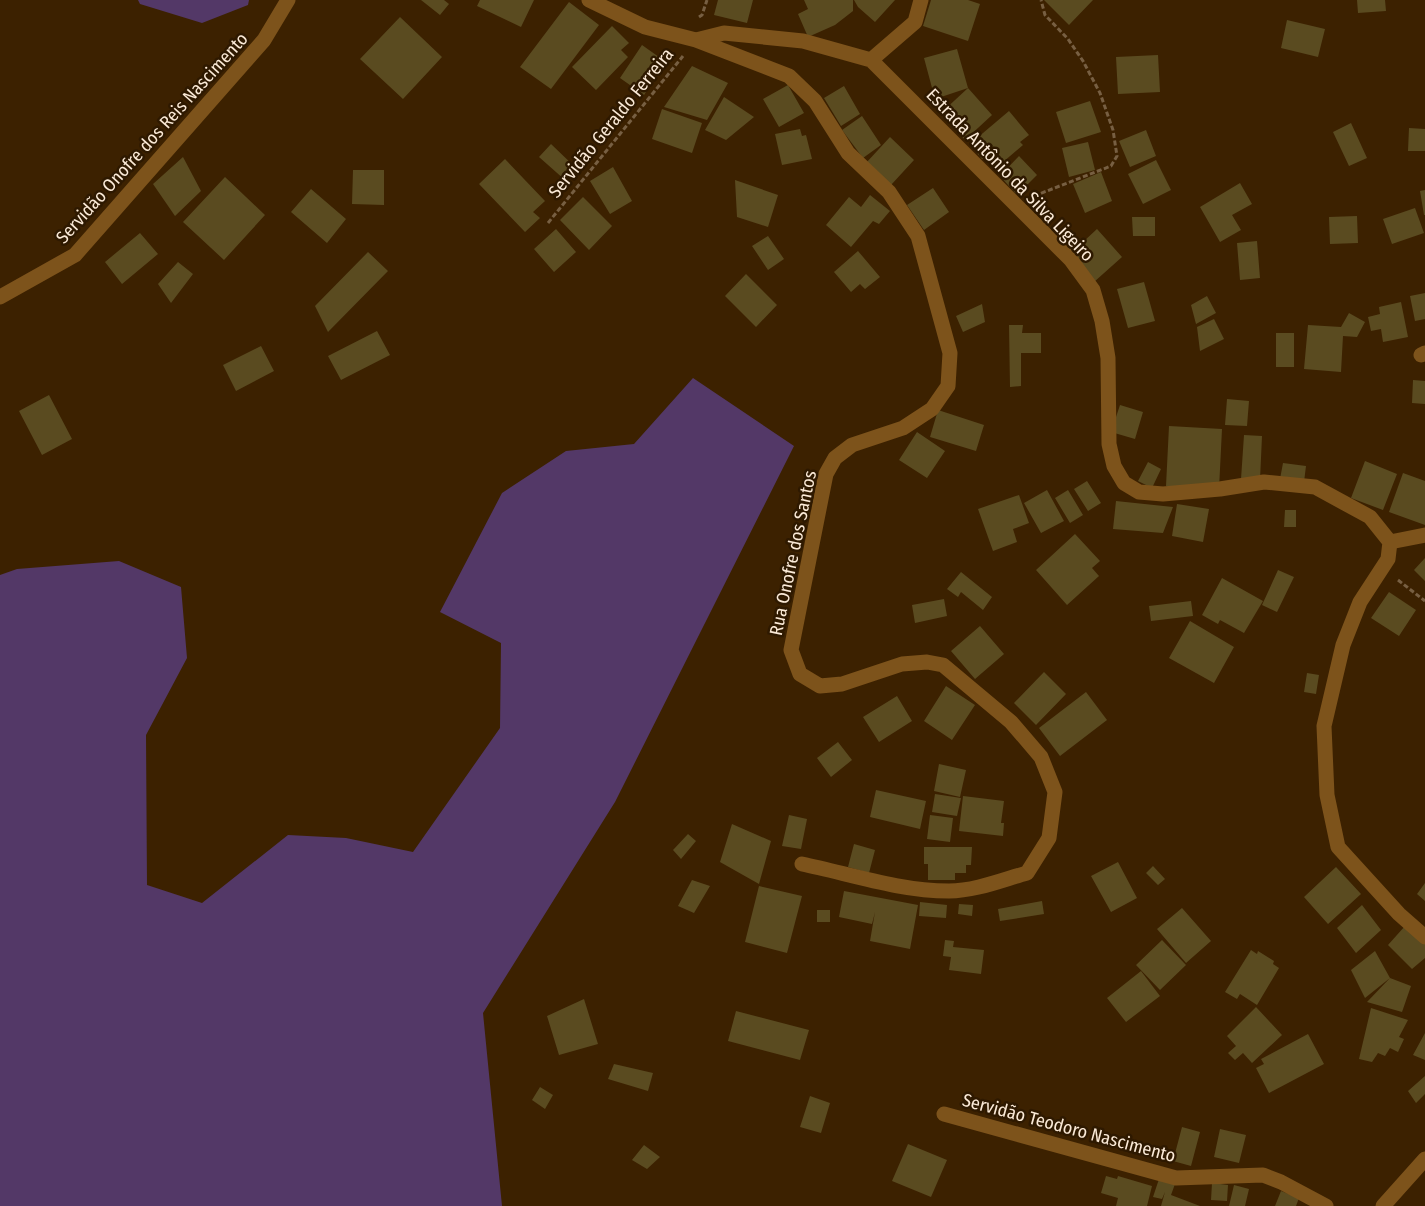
<svg xmlns="http://www.w3.org/2000/svg" width="1425" height="1206" font-family="'Fira Sans Condensed',sans-serif">
	<style>
		.green { fill: #533867 }
		.building { fill: #5a4b20 }
		.lines { fill: none; stroke-linecap: round; stroke-linejoin: round }
		.path { stroke: #775f42; stroke-width: 3; stroke-dasharray: 5 2.5; stroke-linecap: butt }
		.minor { stroke: #7d531b; stroke-width: 15 }
		.labels { text-anchor: middle; stroke-width: 5; stroke-linejoin: round; paint-order: stroke }
		.street-label { font-size: 18px; fill: #fbead7; stroke: #2e1900 }
	</style>
	<rect width="100%" height="100%" fill="#3c2100"/>
	<path class="green" d="M 138,0 L 249,0 L 248,5 L 202,23 L 140,4 Z
		M 693,378 L 794,446 L 615,802 L 483,1013 L 502,1206 L 0,1206 L 0,575 L 17,569 L 119,561 L 181,587 L 187,658 L 146,735 L 147,885 L 202,903 L 288,835 L 346,838 L 413,852 L 500,728 L 501,643 L 440,612 L 502,493 L 566,451 L 634,444 Z"/>
	<path class="building" d="M 421,0 L 444,0 L 449,4 L 440,15 Z
		M 480,0 L 534,0 L 521,27 L 477,6 Z
		M 718,0 L 753,0 L 747,23 L 714,15 Z
		M 804,0 L 853,0 L 853,11 L 835,25 L 808,37 L 798,14 L 808,9 Z
		M 854,0 L 895,0 L 875,22 L 858,7 Z
		M 931,0 L 968,0 L 980,4 L 968,41 L 923,26 Z
		M 1044,0 L 1093,0 L 1069,25 Z
		M 1357,0 L 1385,0 L 1386,11 L 1358,13 Z
		M 569,2 L 599,25 L 551,89 L 520,67 Z
		M 400,17 L 442,57 L 403,99 L 360,59 Z
		M 1287,20 L 1325,29 L 1318,57 L 1281,48 Z
		M 612,26 L 629,43 L 621,50 L 628,57 L 596,90 L 572,67 Z
		M 642,45 L 666,62 L 644,95 L 620,78 Z
		M 957,49 L 968,88 L 992,115 L 965,140 L 941,113 L 968,88 L 935,99 L 924,58 Z
		M 1158,55 L 1160,92 L 1118,94 L 1116,57 Z
		M 692,66 L 728,83 L 707,120 L 664,107 Z
		M 788,85 L 804,113 L 779,127 L 763,99 Z
		M 844,86 L 860,114 L 841,126 L 824,98 Z
		M 724,97 L 754,117 L 726,140 L 705,130 Z
		M 1090,101 L 1101,132 L 1066,143 L 1056,112 Z
		M 662,109 L 702,123 L 692,153 L 652,139 Z
		M 1009,111 L 1029,135 L 1020,142 L 1023,145 L 996,168 L 986,156 L 982,159 L 970,144 Z
		M 862,116 L 881,145 L 863,158 L 842,130 Z
		M 1351,123 L 1367,158 L 1349,166 L 1333,132 Z
		M 1409,128 L 1425,129 L 1425,151 L 1408,151 Z
		M 800,129 L 802,136 L 806,135 L 812,159 L 782,165 L 775,134 Z
		M 1146,130 L 1156,156 L 1130,167 L 1119,141 Z
		M 890,137 L 914,160 L 891,185 L 866,163 Z
		M 1088,142 L 1095,170 L 1069,177 L 1062,148 Z
		M 551,144 L 576,168 L 565,180 L 539,157 Z
		M 1019,156 L 1037,175 L 1017,195 L 1000,176 Z
		M 183,157 L 201,191 L 175,216 L 153,184 Z
		M 505,159 L 545,201 L 533,212 L 540,218 L 525,232 L 479,184 Z
		M 1156,160 L 1171,190 L 1143,204 L 1128,174 Z
		M 613,167 L 632,201 L 610,214 L 590,181 Z
		M 353,170 L 384,170 L 384,205 L 352,204 Z
		M 1101,172 L 1112,201 L 1085,213 L 1073,184 Z
		M 225,177 L 265,215 L 224,260 L 183,222 Z
		M 735,180 L 778,195 L 768,227 L 737,217 Z
		M 1240,183 L 1252,204 L 1232,215 L 1241,230 L 1220,242 L 1200,207 Z
		M 933,188 L 949,212 L 924,230 L 907,205 Z
		M 311,189 L 346,219 L 327,243 L 291,212 Z
		M 1425,190 L 1425,215 L 1424,215 L 1420,191 Z
		M 870,195 L 890,211 L 879,224 L 873,221 L 851,247 L 826,225 L 849,197 L 861,207 Z
		M 583,197 L 612,226 L 589,250 L 560,220 Z
		M 1415,208 L 1424,233 L 1392,244 L 1383,219 Z
		M 1357,216 L 1358,243 L 1330,244 L 1329,217 Z
		M 1132,217 L 1155,217 L 1155,236 L 1133,236 Z
		M 556,229 L 576,252 L 554,272 L 534,249 Z
		M 1097,229 L 1122,257 L 1094,282 L 1069,255 Z
		M 140,233 L 158,254 L 122,284 L 105,262 Z
		M 768,236 L 784,259 L 768,270 L 752,246 Z
		M 1257,241 L 1260,278 L 1240,280 L 1237,243 Z
		M 858,251 L 880,277 L 865,289 L 860,284 L 851,292 L 834,272 Z
		M 368,252 L 388,271 L 328,332 L 315,306 Z
		M 178,262 L 193,274 L 171,303 L 158,284 Z
		M 746,274 L 777,305 L 756,327 L 725,296 Z
		M 1144,282 L 1155,321 L 1128,328 L 1117,289 Z
		M 1425,293 L 1425,319 L 1415,321 L 1410,296 Z
		M 1207,296 L 1216,313 L 1196,324 L 1191,305 Z
		M 1401,302 L 1408,337 L 1383,342 L 1381,329 L 1371,331 L 1368,317 L 1380,314 L 1379,307 Z
		M 982,304 L 985,322 L 963,332 L 956,316 Z
		M 1349,313 L 1365,322 L 1357,337 L 1343,336 L 1341,372 L 1304,369 L 1308,325 L 1341,327 Z
		M 1214,319 L 1224,339 L 1200,351 L 1197,327 Z
		M 1009,325 L 1023,325 L 1022,333 L 1041,333 L 1041,353 L 1021,353 L 1021,386 L 1010,387 Z
		M 377,331 L 390,355 L 341,380 L 328,356 Z
		M 1276,333 L 1294,333 L 1294,367 L 1276,367 Z
		M 261,346 L 274,371 L 236,391 L 223,365 Z
		M 1413,380 L 1425,381 L 1425,404 L 1412,403 Z
		M 49,395 L 72,439 L 42,455 L 19,411 Z
		M 1227,399 L 1249,401 L 1247,426 L 1225,425 Z
		M 1120,405 L 1143,412 L 1135,439 L 1111,432 Z
		M 938,410 L 984,425 L 976,451 L 930,437 Z
		M 1169,426 L 1222,429 L 1219,489 L 1166,486 Z
		M 917,432 L 945,451 L 927,478 L 899,460 Z
		M 1244,435 L 1262,436 L 1260,480 L 1241,479 Z
		M 1365,461 L 1397,474 L 1383,510 L 1351,498 Z
		M 1148,462 L 1161,469 L 1152,488 L 1138,481 Z
		M 1283,463 L 1306,466 L 1304,482 L 1280,479 Z
		M 1403,473 L 1425,481 L 1425,525 L 1389,512 Z
		M 1087,481 L 1101,503 L 1088,511 L 1074,489 Z
		M 1047,490 L 1064,521 L 1041,533 L 1024,503 Z
		M 1068,490 L 1083,515 L 1070,523 L 1055,498 Z
		M 1019,495 L 1029,523 L 1013,529 L 1017,542 L 993,551 L 978,509 Z
		M 1116,501 L 1173,507 L 1163,533 L 1113,529 Z
		M 1177,504 L 1209,509 L 1203,542 L 1172,536 Z
		M 1285,510 L 1296,510 L 1296,527 L 1284,527 Z
		M 1075,534 L 1100,561 L 1092,568 L 1099,576 L 1067,605 L 1036,570 Z
		M 1425,558 L 1425,581 L 1414,570 Z
		M 1278,570 L 1294,577 L 1277,612 L 1262,605 Z
		M 961,572 L 992,597 L 983,610 L 961,592 L 958,597 L 947,589 Z
		M 1222,578 L 1263,601 L 1244,633 L 1220,620 L 1218,624 L 1202,615 Z
		M 1389,592 L 1416,610 L 1399,636 L 1371,618 Z
		M 944,599 L 947,616 L 915,623 L 912,605 Z
		M 1191,601 L 1193,616 L 1151,621 L 1149,606 Z
		M 1190,621 L 1234,647 L 1214,683 L 1169,658 Z
		M 980,626 L 1004,654 L 975,679 L 951,651 Z
		M 1044,672 L 1066,694 L 1036,725 L 1014,703 Z
		M 1307,673 L 1319,675 L 1316,694 L 1304,692 Z
		M 946,686 L 975,705 L 952,740 L 924,721 Z
		M 1086,692 L 1107,720 L 1060,756 L 1039,728 Z
		M 897,696 L 912,721 L 879,742 L 863,717 Z
		M 838,742 L 852,760 L 831,777 L 817,758 Z
		M 939,764 L 966,770 L 960,797 L 934,791 Z
		M 876,790 L 926,801 L 920,829 L 870,817 Z
		M 935,794 L 961,798 L 957,816 L 932,812 Z
		M 963,796 L 1004,801 L 1001,823 L 1004,823 L 1003,836 L 959,831 Z
		M 789,815 L 807,819 L 801,849 L 782,846 Z
		M 930,815 L 953,818 L 950,842 L 927,839 Z
		M 732,824 L 771,841 L 759,884 L 720,862 Z
		M 688,834 L 696,841 L 681,859 L 673,850 Z
		M 854,844 L 875,850 L 869,873 L 848,867 Z
		M 924,847 L 972,847 L 971,865 L 966,865 L 966,873 L 955,873 L 955,880 L 928,880 L 928,864 L 924,864 Z
		M 1118,862 L 1137,898 L 1111,912 L 1091,876 Z
		M 1153,866 L 1165,879 L 1158,885 L 1146,873 Z
		M 1336,867 L 1361,894 L 1328,924 L 1304,897 Z
		M 692,880 L 710,886 L 694,913 L 678,906 Z
		M 1425,883 L 1425,901 L 1417,894 Z
		M 759,886 L 802,896 L 787,953 L 745,942 Z
		M 844,891 L 918,905 L 910,949 L 870,941 L 875,912 L 872,924 L 839,917 Z
		M 1042,901 L 1044,914 L 1000,921 L 998,909 Z
		M 920,902 L 947,905 L 946,918 L 919,916 Z
		M 959,904 L 973,905 L 972,916 L 958,914 Z
		M 1362,905 L 1381,930 L 1356,953 L 1337,928 Z
		M 1182,908 L 1211,941 L 1186,963 L 1157,929 Z
		M 817,910 L 830,910 L 830,922 L 817,922 Z
		M 1405,926 L 1425,943 L 1425,958 L 1412,969 L 1388,945 Z
		M 945,940 L 954,941 L 953,947 L 984,950 L 981,974 L 949,970 L 951,957 L 943,956 Z
		M 1162,940 L 1186,965 L 1160,990 L 1136,965 Z
		M 1251,950 L 1257,954 L 1258,951 L 1274,961 L 1273,964 L 1279,968 L 1257,1005 L 1240,994 L 1237,999 L 1225,992 Z
		M 1375,951 L 1390,978 L 1365,998 L 1351,970 Z
		M 1141,971 L 1160,996 L 1126,1022 L 1107,998 Z
		M 1390,978 L 1411,986 L 1402,1012 L 1367,1002 Z
		M 584,999 L 598,1044 L 559,1055 L 547,1016 Z
		M 1256,1007 L 1282,1035 L 1252,1063 L 1243,1053 L 1235,1060 L 1228,1053 L 1236,1046 L 1227,1036 Z
		M 1371,1008 L 1408,1020 L 1399,1037 L 1404,1039 L 1398,1052 L 1390,1048 L 1385,1056 L 1378,1053 L 1372,1062 L 1359,1059 Z
		M 736,1011 L 809,1030 L 800,1060 L 728,1041 Z
		M 1425,1033 L 1425,1060 L 1413,1055 Z
		M 1308,1034 L 1324,1064 L 1269,1093 L 1256,1068 L 1264,1064 L 1261,1059 Z
		M 614,1064 L 653,1073 L 648,1091 L 608,1079 Z
		M 1425,1076 L 1425,1094 L 1416,1103 L 1408,1091 Z
		M 540,1087 L 553,1095 L 545,1109 L 532,1100 Z
		M 810,1096 L 830,1103 L 821,1133 L 800,1127 Z
		M 1182,1127 L 1200,1132 L 1191,1166 L 1173,1161 Z
		M 1220,1129 L 1246,1135 L 1239,1163 L 1214,1157 Z
		M 908,1144 L 947,1160 L 931,1197 L 892,1181 Z
		M 644,1145 L 660,1157 L 647,1169 L 632,1160 Z
		M 1106,1176 L 1117,1179 L 1118,1176 L 1152,1186 L 1147,1206 L 1116,1206 L 1118,1198 L 1101,1193 Z
		M 1159,1179 L 1175,1184 L 1171,1195 L 1200,1206 L 1161,1206 L 1165,1192 L 1162,1199 L 1153,1197 Z
		M 1212,1183 L 1228,1185 L 1227,1201 L 1211,1200 Z
		M 1234,1185 L 1249,1189 L 1245,1206 L 1229,1206 Z
		M 1281,1191 L 1299,1198 L 1296,1206 L 1275,1206 Z"/>
	<g class="lines">
		<path class="path" d="M 699,17 L 702,15 L 707,0
			M 1034,196 L 1111,166 L 1117,156 L 1113,130 L 1100,93 L 1083,61 L 1068,39 L 1045,15 L 1041,0
			M 548,223 L 683,56
			M 1398,580 L 1425,601"/>
		<path class="minor" d="M 589,0 L 645,27 L 696,40 L 724,33 L 803,41 L 871,60 L 1071,260 L 1093,290 L 1102,321 L 1108,358 L 1109,444 L 1114,466 L 1124,483 L 1139,492 L 1163,494 L 1220,489 L 1264,482 L 1315,487 L 1370,517 L 1390,542 L 1388,559 L 1360,602 L 1343,645 L 1324,726 L 1327,795 L 1338,847 L 1399,914 L 1425,937
			M 696,40 L 789,76 L 815,101 L 848,153 L 889,192 L 918,236 L 950,353 L 948,386 L 932,409 L 903,428 L 852,445 L 835,458 L 826,474 L 791,650 L 800,674 L 820,686 L 842,684 L 902,664 L 927,662 L 943,665 L 1011,722 L 1041,757 L 1055,792 L 1049,838 L 1027,873 C 1002,880 975,891 949,891 C 900,891 850,874 802,864
			M 871,60 L 915,22 L 921,0
			M 0,297 L 75,255 L 264,40 L 288,0
			M 1421,355 L 1425,353
			M 1390,542 L 1425,535
			M 944,1114 L 1176,1178 L 1263,1175 L 1281,1182 L 1326,1206
			M 1383,1206 L 1425,1159"/>
	</g>
	<g class="labels">
		<g class="street-label">
			<text transform="translate(611 123) rotate(-51)" y="6">Servidão Geraldo Ferreira</text>
			<text transform="translate(152 138) rotate(-48)" y="6">Servidão Onofre dos Reis Nascimento</text>
			<text transform="translate(1010 175) rotate(46)" y="6">Estrada Antônio da Silva Ligeiro</text>
			<text transform="translate(793 553) rotate(-78)" y="6">Rua Onofre dos Santos</text>
			<text transform="translate(1069 1128) rotate(15)" y="6">Servidão Teodoro Nascimento</text>
		</g>
	</g>
</svg>
